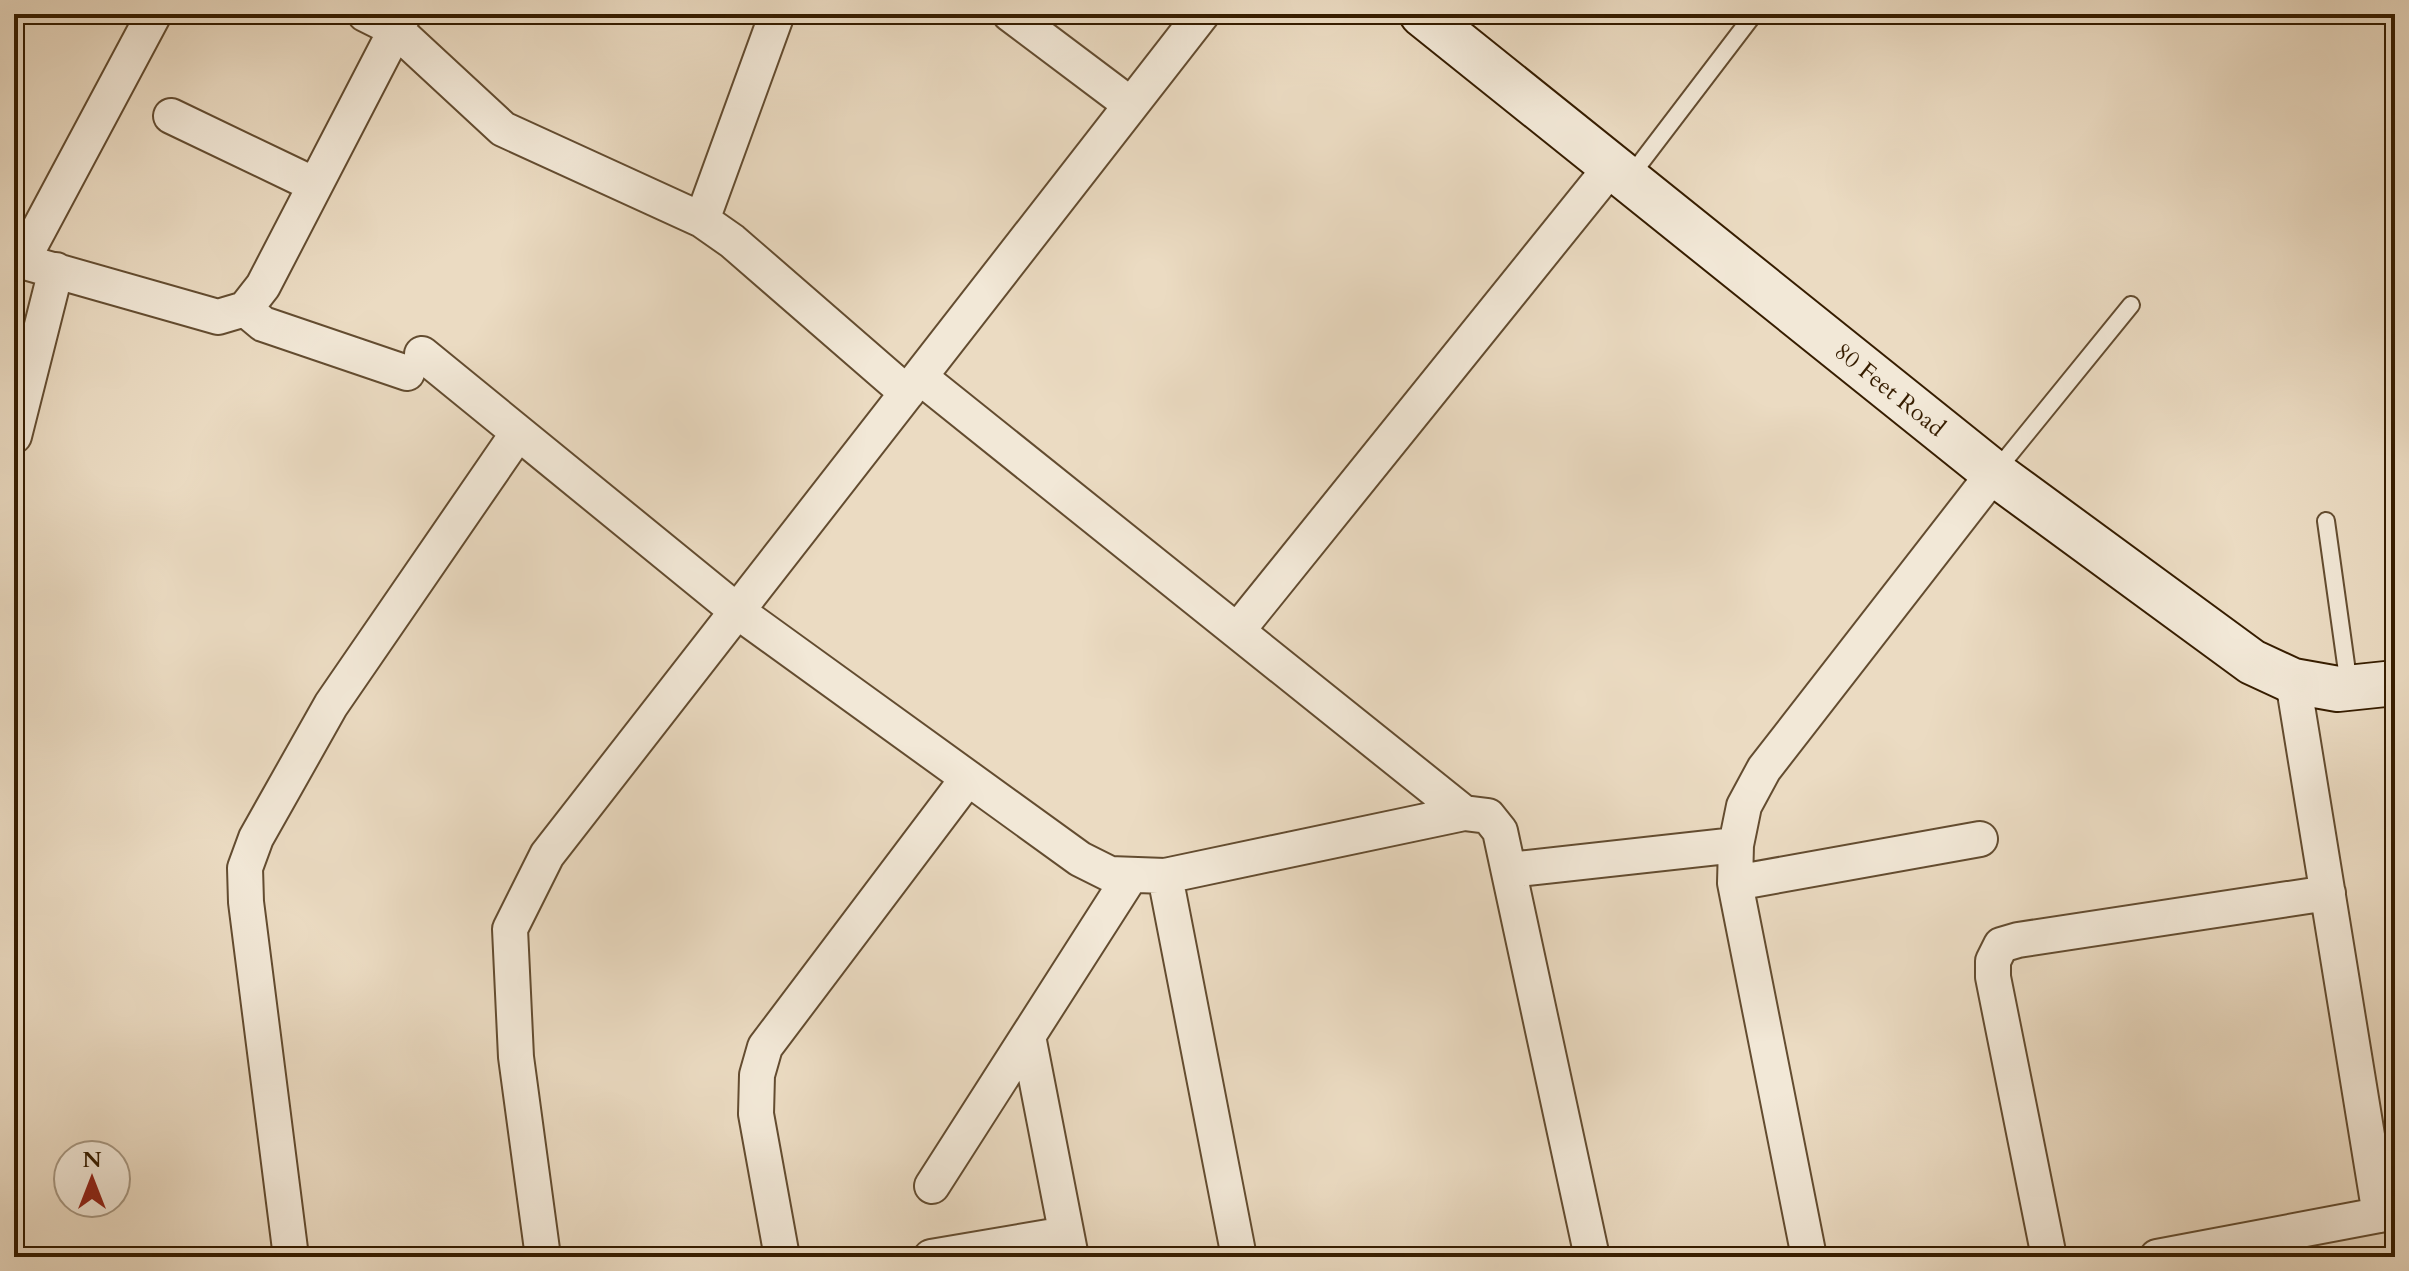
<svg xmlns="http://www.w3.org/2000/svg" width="2409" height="1271" font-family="Cardo,serif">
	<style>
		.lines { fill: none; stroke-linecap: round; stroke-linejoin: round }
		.service-casing { stroke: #634c30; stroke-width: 20 }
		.minor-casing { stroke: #634c30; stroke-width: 38 }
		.secondary-casing { stroke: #361d00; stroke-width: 48 }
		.service { stroke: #f2e8d7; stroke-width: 16 }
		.minor { stroke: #f2e8d7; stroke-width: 34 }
		.secondary { stroke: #f2e8d7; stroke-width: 44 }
		.labels { text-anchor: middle; stroke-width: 8; stroke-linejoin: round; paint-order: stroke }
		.street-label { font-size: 24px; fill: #361d00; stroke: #f2e8d7 }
	</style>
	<rect width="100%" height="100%" fill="#ebdbc2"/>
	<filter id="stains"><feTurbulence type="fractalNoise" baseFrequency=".0025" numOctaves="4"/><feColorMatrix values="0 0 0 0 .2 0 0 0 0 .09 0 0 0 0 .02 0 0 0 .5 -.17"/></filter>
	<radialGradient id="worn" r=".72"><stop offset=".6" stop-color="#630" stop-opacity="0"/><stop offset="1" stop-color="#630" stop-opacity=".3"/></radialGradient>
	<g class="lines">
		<g class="service-casing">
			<path id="service" d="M 1629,178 L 1754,14
				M 1996,471 L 2131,305
				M 2326,521 L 2349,686"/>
		</g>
		<g class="minor-casing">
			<path id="minor" d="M 365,14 L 395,29 L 503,129 L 702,220 L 732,241 L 907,393
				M 1010,14 L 1131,105
				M 171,116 L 315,185
				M 702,220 L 777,14
				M 14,259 L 218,317 L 245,309 L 263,286 L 404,14
				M 22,261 L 154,14
				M 245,309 L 263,324 L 407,373
				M 422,354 L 737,611 L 1080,859 L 1110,874 L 1165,876 L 1464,813 L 1488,816 L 1500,831 L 1592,1257
				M 920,377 L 1464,813
				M 14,436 L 56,270
				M 1237,631 L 1612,166
				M 2293,681 L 2380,1215
				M 1509,870 L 1736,845
				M 1165,876 L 1239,1257
				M 1735,883 L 1980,839
				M 1028,1036 L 1071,1257
				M 932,1186 L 1131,875
				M 291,1257 L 246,902 L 245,868 L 256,838 L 331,705 L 518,433
				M 543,1257 L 516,1057 L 510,929 L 547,855 L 1202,14
				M 782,1257 L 756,1114 L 757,1075 L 765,1047 L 968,778
				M 931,1257 L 1066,1234
				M 1809,1257 L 1735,883 L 1736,845 L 1744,806 L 1764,769 L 1994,473
				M 2049,1257 L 1993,977 L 1993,961 L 2001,945 L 2018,940 L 2328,893
				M 2157,1257 L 2395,1212"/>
		</g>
		<g class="secondary-casing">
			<g id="secondary">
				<path id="s1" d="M 1422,14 L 1994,473 L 2252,662 L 2293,681 L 2338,689 L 2395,683"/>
			</g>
		</g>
		<use href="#service" class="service"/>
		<use href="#minor" class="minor"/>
		<use href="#secondary" class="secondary"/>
	</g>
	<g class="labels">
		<g class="street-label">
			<text dy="8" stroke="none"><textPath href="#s1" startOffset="600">80 Feet Road</textPath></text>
		</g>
	</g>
	<rect width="2409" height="1271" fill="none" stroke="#ebdbc2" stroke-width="48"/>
	<rect x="16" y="16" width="2377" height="1239" fill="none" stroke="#361d00" stroke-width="4"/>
	<rect x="24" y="24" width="2361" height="1223" fill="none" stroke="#361d00" stroke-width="2"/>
	<g transform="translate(92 1179)"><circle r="38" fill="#f2e8d7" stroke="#a79781" stroke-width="2"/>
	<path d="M0-6L14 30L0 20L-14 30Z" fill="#8f2418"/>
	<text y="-12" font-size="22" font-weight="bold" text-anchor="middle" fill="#361d00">N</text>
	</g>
	<rect width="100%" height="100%" filter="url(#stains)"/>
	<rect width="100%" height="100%" fill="url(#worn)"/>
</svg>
